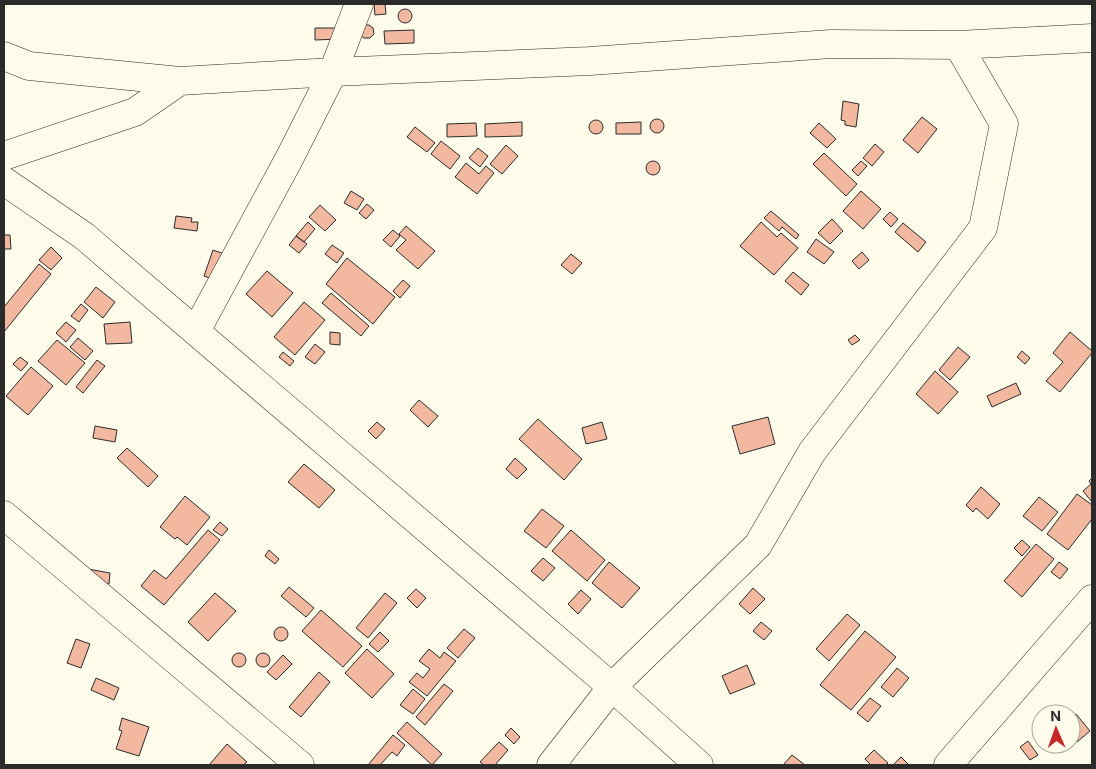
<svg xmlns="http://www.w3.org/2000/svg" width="1096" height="769" font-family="Inter,sans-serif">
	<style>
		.building { fill: #f2b8a0; stroke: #2b2b2b }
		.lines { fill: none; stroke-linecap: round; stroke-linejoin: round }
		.minor-casing { stroke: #2b2b2b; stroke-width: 29 }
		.highway-casing { stroke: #2b2b2b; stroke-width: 29 }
		.minor { stroke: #fdfbea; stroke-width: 28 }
		.highway { stroke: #fdfbea; stroke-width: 28 }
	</style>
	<rect width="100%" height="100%" fill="#fdfbea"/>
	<path class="building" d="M 374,4 L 385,4 L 386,14 L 375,15 Z
		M398 16a7 7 0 1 1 14 0a7 7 0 1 1-14 0Z
		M 363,25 L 369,25 L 373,28 L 374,34 L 370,38 L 364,38 L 360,35 Z
		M 315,28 L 339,28 L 339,39 L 315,40 Z
		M 414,30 L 414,43 L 385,44 L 384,31 Z
		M 843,101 L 859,104 L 856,127 L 845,125 L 845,121 L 841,120 Z
		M 922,117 L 937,129 L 918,153 L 903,140 Z
		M650 126a7 7 0 1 1 14 0a7 7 0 1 1-14 0Z
		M589 127a7 7 0 1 1 14 0a7 7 0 1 1-14 0Z
		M 522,122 L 522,136 L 485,137 L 485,124 Z
		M 641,122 L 641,134 L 616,134 L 616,123 Z
		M 476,123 L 477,136 L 447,137 L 447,124 Z
		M 819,123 L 836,139 L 827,148 L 810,133 Z
		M 415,127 L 435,143 L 427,152 L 407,137 Z
		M 441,141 L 460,156 L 450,169 L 431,154 Z
		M 875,144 L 884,152 L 872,166 L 863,158 Z
		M 506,145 L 518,156 L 502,174 L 490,164 Z
		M 478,148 L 488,156 L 480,167 L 469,158 Z
		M 824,153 L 857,184 L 846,196 L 813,164 Z
		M 861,161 L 867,166 L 858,176 L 852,170 Z
		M646 168a7 7 0 1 1 14 0a7 7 0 1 1-14 0Z
		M 466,163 L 479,174 L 486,166 L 494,173 L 477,194 L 455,177 Z
		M 351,191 L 364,199 L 357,210 L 344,203 Z
		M 861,191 L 881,209 L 863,229 L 843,211 Z
		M 367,204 L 374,210 L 366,219 L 359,213 Z
		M 320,205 L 336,220 L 325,231 L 309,217 Z
		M 771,211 L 799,235 L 796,239 L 782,227 L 779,231 L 764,218 Z
		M 890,212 L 898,219 L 891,227 L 883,219 Z
		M 176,216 L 192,218 L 191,222 L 198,222 L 197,231 L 174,228 Z
		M 832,219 L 843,231 L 830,244 L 818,233 Z
		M 308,222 L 315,229 L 304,242 L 296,236 Z
		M 761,222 L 777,237 L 781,233 L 798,248 L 774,275 L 740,246 Z
		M 903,223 L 926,242 L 918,252 L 895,232 Z
		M 406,226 L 435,251 L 418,269 L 396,250 L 406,240 L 399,234 Z
		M 393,230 L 400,236 L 391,247 L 383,240 Z
		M 4,235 L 10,235 L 11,249 L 4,249 Z
		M 296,236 L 307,244 L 299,253 L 289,245 Z
		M 816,239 L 834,252 L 824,264 L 807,252 Z
		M 332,245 L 344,253 L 337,263 L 325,254 Z
		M 51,247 L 62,258 L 51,270 L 39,260 Z
		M 213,250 L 227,255 L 218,281 L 204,276 Z
		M 862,252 L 869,260 L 859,269 L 852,261 Z
		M 571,254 L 582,263 L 572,274 L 561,265 Z
		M 347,258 L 395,297 L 373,324 L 326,284 Z
		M 39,264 L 51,274 L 4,332 L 4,307 Z
		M 267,271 L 293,293 L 272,317 L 246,294 Z
		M 793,272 L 809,285 L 801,295 L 785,281 Z
		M 403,280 L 410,286 L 400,298 L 393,291 Z
		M 96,287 L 115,302 L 103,318 L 84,302 Z
		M 331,293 L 369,326 L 361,336 L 322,303 Z
		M 304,302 L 325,320 L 295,355 L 274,337 Z
		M 81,304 L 88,310 L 79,322 L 71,316 Z
		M 66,322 L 76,330 L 66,342 L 56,333 Z
		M 130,322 L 132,343 L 106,344 L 104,324 Z
		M 330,332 L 340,333 L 340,345 L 330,344 Z
		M 1070,332 L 1092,351 L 1092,353 L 1060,392 L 1046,381 L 1063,362 L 1053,353 Z
		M 855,335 L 860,340 L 852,345 L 848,340 Z
		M 78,338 L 93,351 L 85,360 L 70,347 Z
		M 57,340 L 85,363 L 66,385 L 38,361 Z
		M 315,344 L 325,352 L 315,364 L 305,357 Z
		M 958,347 L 970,357 L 950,380 L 939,370 Z
		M 1022,351 L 1030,358 L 1025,364 L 1017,357 Z
		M 283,352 L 294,361 L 290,366 L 279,357 Z
		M 20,357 L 28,363 L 21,371 L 13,364 Z
		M 97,360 L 105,366 L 83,393 L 76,387 Z
		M 31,367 L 53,386 L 28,415 L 6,396 Z
		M 935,371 L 958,392 L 938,414 L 916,394 Z
		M 1016,383 L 1021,394 L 992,407 L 987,396 Z
		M 419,400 L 438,416 L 428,427 L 410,410 Z
		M 768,417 L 775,444 L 740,454 L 732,426 Z
		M 538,419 L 582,459 L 564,480 L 519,439 Z
		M 377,422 L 385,429 L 376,439 L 368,431 Z
		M 602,422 L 607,439 L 586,444 L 582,428 Z
		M 95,426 L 117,430 L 115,442 L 93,438 Z
		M 127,448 L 158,476 L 148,487 L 117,458 Z
		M 515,458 L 527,469 L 517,479 L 506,469 Z
		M 304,464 L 335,490 L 319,508 L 288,482 Z
		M 1092,478 L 1092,502 L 1083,491 L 1091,484 L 1089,481 Z
		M 981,487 L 1000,504 L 988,519 L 976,508 L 973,512 L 966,505 Z
		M 1077,494 L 1092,505 L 1092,519 L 1068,550 L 1047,534 Z
		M 185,496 L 210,517 L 187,545 L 177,537 L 175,539 L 160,527 Z
		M 1039,497 L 1058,512 L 1042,531 L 1023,516 Z
		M 542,509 L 564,526 L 546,548 L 524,531 Z
		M 220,522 L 228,529 L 222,536 L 213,530 Z
		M 208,530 L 220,540 L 164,605 L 141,586 L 154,570 L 166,579 Z
		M 571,530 L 605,560 L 587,581 L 552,551 Z
		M 1022,540 L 1030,547 L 1022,556 L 1014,548 Z
		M 1036,544 L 1054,559 L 1022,597 L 1004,581 Z
		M 269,550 L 279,559 L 275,564 L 265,556 Z
		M 543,558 L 555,568 L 543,581 L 531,571 Z
		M 609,562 L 640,588 L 622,608 L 592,583 Z
		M 1059,562 L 1068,569 L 1060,579 L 1051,572 Z
		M 88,569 L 110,573 L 109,584 L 87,581 Z
		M 289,587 L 314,608 L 306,617 L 281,596 Z
		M 753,588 L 765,599 L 750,614 L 739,604 Z
		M 416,589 L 426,598 L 417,608 L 407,598 Z
		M 581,590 L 591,599 L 578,614 L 568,604 Z
		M 215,593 L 236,611 L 208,641 L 188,622 Z
		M 385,593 L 397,603 L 368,638 L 356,628 Z
		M 321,610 L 362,646 L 343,667 L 302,631 Z
		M 847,614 L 860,625 L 829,661 L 816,649 Z
		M 761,622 L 772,631 L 764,640 L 753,631 Z
		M274 634a7 7 0 1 1 14 0a7 7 0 1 1-14 0Z
		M 464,629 L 475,638 L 458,658 L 447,648 Z
		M 865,631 L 896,657 L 851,710 L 820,685 Z
		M 380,632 L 389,641 L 378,652 L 369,644 Z
		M 76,639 L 90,644 L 81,668 L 67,663 Z
		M 367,649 L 394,674 L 372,698 L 345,673 Z
		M 429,649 L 440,658 L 444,652 L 456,661 L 427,696 L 409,682 L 417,673 L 423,678 L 430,669 L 419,661 Z
		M256 660a7 7 0 1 1 14 0a7 7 0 1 1-14 0Z
		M232 660a7 7 0 1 1 14 0a7 7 0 1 1-14 0Z
		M 283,655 L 292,664 L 276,680 L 267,672 Z
		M 747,665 L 755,684 L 730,694 L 722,676 Z
		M 897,668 L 909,678 L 893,697 L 881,687 Z
		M 319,672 L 330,682 L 301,717 L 289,707 Z
		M 96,678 L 119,688 L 114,700 L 91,690 Z
		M 444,684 L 453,691 L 425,725 L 416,717 Z
		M 413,689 L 425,699 L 413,714 L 400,705 Z
		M 870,698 L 881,706 L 868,722 L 857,713 Z
		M 1076,714 L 1090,731 L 1077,742 L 1071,735 L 1071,718 Z
		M 122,718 L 149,727 L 139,756 L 116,749 L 122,731 L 119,730 Z
		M 407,722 L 442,754 L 432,765 L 397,733 Z
		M 511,728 L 520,737 L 514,744 L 505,735 Z
		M 393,735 L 405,745 L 397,756 L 392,752 L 380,765 L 368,765 Z
		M 1028,741 L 1038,755 L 1030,760 L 1020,747 Z
		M 499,742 L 508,750 L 495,765 L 484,765 L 480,762 Z
		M 227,744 L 247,762 L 243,765 L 211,765 L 210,764 Z
		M 1045,744 L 1060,744 L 1050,751 Z
		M 874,750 L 888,763 L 885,765 L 871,765 L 865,759 Z
		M 792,755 L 805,765 L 783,765 Z
		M 901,757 L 909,765 L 895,765 L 894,764 Z"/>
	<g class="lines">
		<g class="minor-casing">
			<path id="minor" d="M 4,56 L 29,66 L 180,81 L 333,72 L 590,61 L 831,44 L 958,45 L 1092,38
				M 4,156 L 135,112 L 180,81
				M 4,181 L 84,236 L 612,687 L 699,765
				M 196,331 L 289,159 L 333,72 L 359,4
				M 4,515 L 300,765
				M 551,765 L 612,687 L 758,545 L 812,452 L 983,228 L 1004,124 L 958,45"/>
		</g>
		<g class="highway-casing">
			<path id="highway" d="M 948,765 L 1092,599"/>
		</g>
		<use href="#minor" class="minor"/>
		<use href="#highway" class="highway"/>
	</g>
	<rect width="1096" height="769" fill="none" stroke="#2b2b2b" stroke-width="10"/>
	<g transform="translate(1056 729) rotate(358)"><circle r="24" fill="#fdfbea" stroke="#a9a89e"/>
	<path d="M0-4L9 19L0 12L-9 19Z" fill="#c62828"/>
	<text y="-8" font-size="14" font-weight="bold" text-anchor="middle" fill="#2b2b2b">N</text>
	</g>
</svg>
